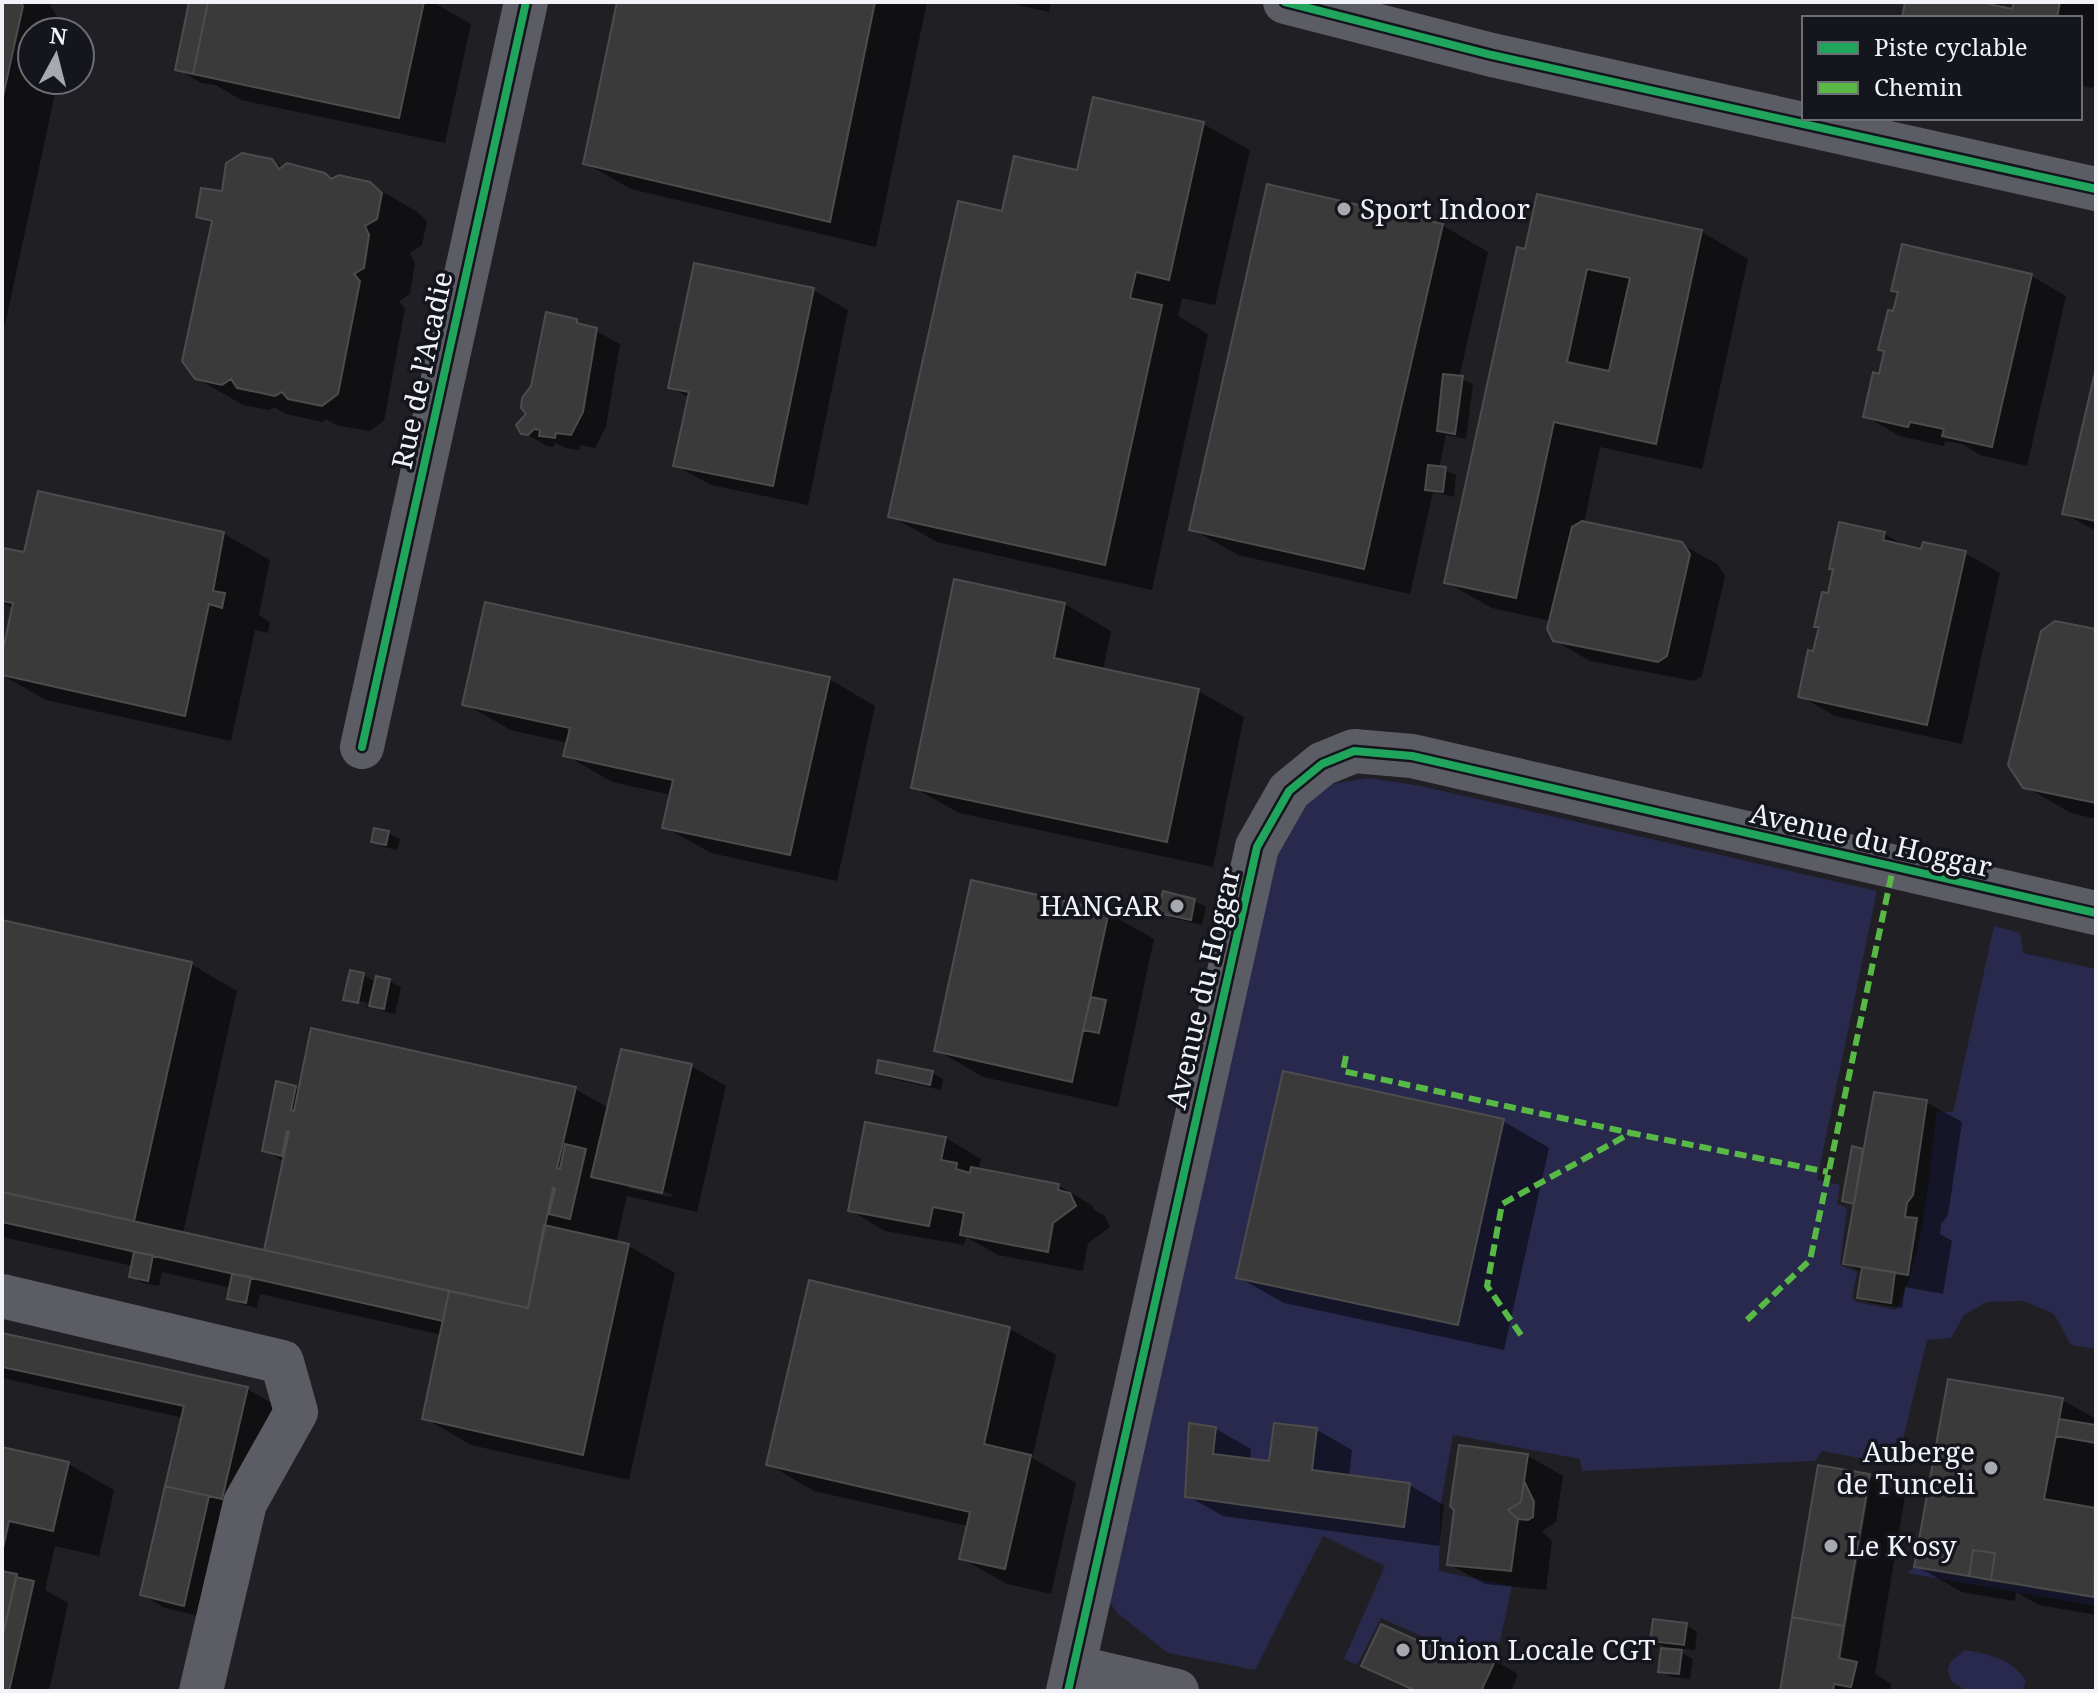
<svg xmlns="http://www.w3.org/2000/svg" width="2098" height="1693" font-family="'Noto Serif',serif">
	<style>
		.green { fill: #28294d }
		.shadow { fill: #0007; fill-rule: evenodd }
		.building { fill: #3b3a3b; stroke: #4d4c4c; stroke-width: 2; fill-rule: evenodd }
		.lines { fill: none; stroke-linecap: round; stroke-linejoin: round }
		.minor { stroke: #5c5d64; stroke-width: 44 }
		.quiet { stroke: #58b947; stroke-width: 6; stroke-dasharray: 12 6; stroke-linecap: butt }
		.cycleway-casing { stroke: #14151d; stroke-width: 13 }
		.cycleway { stroke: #20a55d; stroke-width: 8 }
		.poi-dot { fill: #a8a9ae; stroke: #14151d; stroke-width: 3 }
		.labels { text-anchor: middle; stroke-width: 7; stroke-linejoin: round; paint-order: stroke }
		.poi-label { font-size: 28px; fill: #f2f3f9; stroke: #14151d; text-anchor: start }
		.street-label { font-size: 28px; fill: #f2f3f9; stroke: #14151d }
	</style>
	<rect width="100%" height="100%" fill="#1f1f24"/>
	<path class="green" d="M 1369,778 L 1421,786 L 1877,891 L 1817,1180 L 1840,1185 L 1837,1204 L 1847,1208 L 1840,1265 L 1857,1272 L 1852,1298 L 1857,1302 L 1896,1310 C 1926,1251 1928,1176 1937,1111 L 1953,1112 L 1994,926 L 2020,933 L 2023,953 L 2096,969 L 2096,1349 L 2071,1345 L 2054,1314 L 2024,1301 L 1987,1302 L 1964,1315 L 1951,1338 L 1927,1340 L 1897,1465 L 1822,1451 L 1815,1461 L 1582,1471 L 1580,1459 L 1453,1435 L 1440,1509 L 1439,1571 L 1512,1586 L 1496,1659 L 1463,1640 L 1453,1650 L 1381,1618 L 1357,1665 L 1344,1659 L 1385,1566 L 1323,1536 L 1255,1670 L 1168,1653 L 1117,1613 L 1109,1601 L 1266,867 L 1313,787 Z
		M 1914,1567 L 2096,1598 L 2096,1606 L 1907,1573 Z
		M 1965,1650 C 1989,1654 2012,1659 2026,1681 L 2022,1691 L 1967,1691 L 1952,1682 L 1948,1671 L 1950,1662 Z"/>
	<path class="shadow" d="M 2,2 L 48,2 L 67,32 L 32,32 L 32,80 L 58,80 L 2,338 Z
		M 191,2 L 433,2 L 471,24 L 445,143 L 241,100 L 216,85 L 201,83 L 177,69 Z
		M 619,2 L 927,2 L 876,247 L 631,189 L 585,163 Z
		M 1004,2 L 1051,2 L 1049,12 Z
		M 1907,2 L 2002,2 L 2001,9 L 2014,11 L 2016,2 L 2096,2 L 2096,76 L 2093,88 L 2080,85 L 2080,18 L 1904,18 Z
		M 1203,124 L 1250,150 L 1215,305 L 1182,298 L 1178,316 L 1208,334 L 1152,590 L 937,542 L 891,516 L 1004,213 L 1078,173 Z
		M 271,161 L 284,168 L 324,175 L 334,180 L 369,184 L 416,211 L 427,221 L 422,245 L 410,253 L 415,263 L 410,294 L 399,301 L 405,309 L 384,421 L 369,431 L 336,425 L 326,419 L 322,422 L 286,414 L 274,407 L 269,410 L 243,405 L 196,378 L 213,225 L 198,216 L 224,194 Z
		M 1538,196 L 1702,232 L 1748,259 L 1702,469 L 1600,447 L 1584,523 L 1681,544 L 1717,564 L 1725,576 L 1702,676 L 1694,681 L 1590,661 L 1554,640 L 1551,621 L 1492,608 L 1446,582 Z
		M 1442,225 L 1488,252 L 1459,378 L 1473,384 L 1466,439 L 1446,435 L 1439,468 L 1456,475 L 1454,497 L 1433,492 L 1410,594 L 1238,555 L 1192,529 Z
		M 2031,276 L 2066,296 L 2027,466 L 1980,455 L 1962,444 L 1945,441 L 1944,446 L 1900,436 L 1865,416 L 1881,376 L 1899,293 L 1893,290 Z
		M 813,290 L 848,310 L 808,505 L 711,485 L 675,465 L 690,398 L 670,387 Z
		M 577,321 L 620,344 L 606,426 L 595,448 L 580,445 L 579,450 L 565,448 L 556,443 L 553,447 L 547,446 L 523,432 L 529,414 Z
		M 2096,377 L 2096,531 L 2064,513 Z
		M 39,493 L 224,534 L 270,560 L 259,615 L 270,622 L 268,633 L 255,630 L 231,741 L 46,700 L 2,675 L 14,609 L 2,602 L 2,564 L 26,554 Z
		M 1841,524 L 1885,534 L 1909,548 L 1965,553 L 2000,573 L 1962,744 L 1835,716 L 1800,696 L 1815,653 L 1821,628 L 1816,626 L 1830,596 L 1835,570 L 1831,568 Z
		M 1065,604 L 1111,631 L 1103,670 L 1198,691 L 1244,717 L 1213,867 L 959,813 L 913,787 Z
		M 2096,631 L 2096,819 L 2071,813 L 2024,786 Z
		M 829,679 L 875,706 L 837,881 L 711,853 L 665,827 L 672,795 L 612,782 L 566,755 L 568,743 L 511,730 L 465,704 Z
		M 388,833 L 400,839 L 397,850 L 384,847 L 373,841 Z
		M 1164,894 L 1195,901 L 1206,907 L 1202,925 L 1172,918 L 1161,912 Z
		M 1108,913 L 1154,939 L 1118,1107 L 983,1077 L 937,1050 Z
		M 2,923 L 191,964 L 237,991 L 183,1234 L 266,1252 L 285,1162 L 264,1150 L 296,1088 L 300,1090 L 575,1089 L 609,1108 L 691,1066 L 726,1086 L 697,1212 L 627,1196 L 616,1243 L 629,1246 L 675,1273 L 629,1480 L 471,1445 L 425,1418 L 442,1335 L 260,1294 L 257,1308 L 241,1304 L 229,1298 L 231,1288 L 162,1272 L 159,1286 L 143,1283 L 131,1276 L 133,1266 L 2,1237 ZM 629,1184 L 672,1194 L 671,1197 L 629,1188 Z
		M 363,975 L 376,982 L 389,981 L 401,987 L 395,1014 L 383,1011 L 370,1004 L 369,1008 L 357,1005 L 367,1007 L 368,1003 L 355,1000 L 355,1004 L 346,999 Z
		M 878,1072 L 932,1073 L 943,1079 L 941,1090 L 889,1078 Z
		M 1926,1102 L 1962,1122 L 1948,1215 L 1941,1224 L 1940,1234 L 1952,1241 L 1943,1294 L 1905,1287 L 1902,1308 L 1871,1303 L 1859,1297 L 1863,1273 L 1845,1263 L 1855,1207 L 1844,1200 L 1862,1151 L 1865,1152 Z
		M 1503,1121 L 1549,1148 L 1504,1350 L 1284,1303 L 1238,1277 Z
		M 946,1138 L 981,1159 L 978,1171 L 1058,1185 L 1093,1206 L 1093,1209 L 1105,1216 L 1110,1227 L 1088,1243 L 1083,1271 L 998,1255 L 966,1237 L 964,1245 L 885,1231 L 850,1210 Z
		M 810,1283 L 1010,1329 L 1056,1355 L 1032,1458 L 1076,1483 L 1051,1594 L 1007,1584 L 961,1558 L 968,1526 L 814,1491 L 768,1464 Z
		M 2,1335 L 247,1389 L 283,1409 L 208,1618 L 165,1608 L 142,1594 L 184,1418 L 2,1378 Z
		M 2062,1400 L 2096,1419 L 2096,1491 L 2093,1509 L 2096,1510 L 2096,1615 L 2039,1605 L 2016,1592 L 2015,1601 L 1962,1592 L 1916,1566 Z
		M 1276,1425 L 1317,1430 L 1352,1450 L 1349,1477 L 1409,1485 L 1444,1505 L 1439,1546 L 1223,1516 L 1188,1496 L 1216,1429 L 1251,1449 L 1250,1461 L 1271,1464 Z
		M 2,1449 L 68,1464 L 114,1490 L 99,1556 L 55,1546 L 45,1590 L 68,1603 L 49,1691 L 2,1691 Z
		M 1528,1456 L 1563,1476 L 1556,1522 L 1542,1531 L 1552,1541 L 1546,1590 L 1485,1584 L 1449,1564 Z
		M 1820,1467 L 1870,1476 L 1905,1496 L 1875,1674 L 1891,1684 L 1890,1691 L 1782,1691 ZM 1866,1486 L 1870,1486 L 1839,1668 L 1835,1668 Z
		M 1686,1625 L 1697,1632 L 1695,1650 L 1674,1648 L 1693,1659 L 1690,1679 L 1672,1677 L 1660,1671 L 1672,1651 L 1652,1640 Z
		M 1495,1661 L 1518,1674 L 1511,1691 L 1414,1691 L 1364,1665 Z"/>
	<path class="building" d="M 2,2 L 20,2 L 23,6 L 2,101 Z
		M 189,2 L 208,2 L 193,74 L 175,70 Z
		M 208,2 L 424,2 L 399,118 L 193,74 Z
		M 617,2 L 875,2 L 830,222 L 583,164 Z
		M 1905,2 L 1980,2 L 2012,9 L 2014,2 L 2060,2 L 2057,18 L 1902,18 Z
		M 1093,97 L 1204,122 L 1169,280 L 1136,272 L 1130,298 L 1162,305 L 1105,565 L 888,517 L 958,201 L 1002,211 L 1014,156 L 1077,170 Z
		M 242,153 L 272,159 L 279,169 L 287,163 L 325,173 L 331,179 L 339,175 L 370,182 L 382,193 L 377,219 L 365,226 L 369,235 L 364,268 L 354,274 L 360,281 L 338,394 L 322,406 L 288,399 L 282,392 L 275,396 L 237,388 L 231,379 L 222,385 L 195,379 L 182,361 L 212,221 L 196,217 L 201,188 L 222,191 L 226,163 Z
		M 1267,184 L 1443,224 L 1364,569 L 1189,530 Z
		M 1537,194 L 1702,230 L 1656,444 L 1554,422 L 1516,598 L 1444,583 L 1517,247 L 1525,249 ZM 1587,269 L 1630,278 L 1609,371 L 1567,362 Z
		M 1902,244 L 2032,274 L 1992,447 L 1942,436 L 1944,429 L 1910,422 L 1908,427 L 1863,417 L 1873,372 L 1879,374 L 1884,351 L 1878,350 L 1888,310 L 1893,311 L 1898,292 L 1891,291 Z
		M 694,263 L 814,288 L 773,486 L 673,466 L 689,392 L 668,388 Z
		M 546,312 L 577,319 L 577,323 L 597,328 L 583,412 L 571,435 L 556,433 L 555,438 L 539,436 L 540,430 L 534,429 L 528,435 L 521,434 L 516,425 L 526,414 L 521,408 L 522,398 L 531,386 Z
		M 2096,368 L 2096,521 L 2062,514 Z
		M 1443,374 L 1463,376 L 1455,434 L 1437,431 Z
		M 1428,465 L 1446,467 L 1443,492 L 1425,490 Z
		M 38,491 L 224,532 L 213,591 L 225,593 L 222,608 L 209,604 L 185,716 L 2,675 L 2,654 L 13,603 L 2,601 L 2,554 L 3,548 L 24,552 Z
		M 1582,521 L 1682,542 L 1690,554 L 1667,656 L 1658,662 L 1553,641 L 1547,629 L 1572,527 Z
		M 1839,522 L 1885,532 L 1883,540 L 1921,549 L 1923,542 L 1966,551 L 1927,725 L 1798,697 L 1808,650 L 1813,651 L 1819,627 L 1814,627 L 1822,592 L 1828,593 L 1833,569 L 1829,569 Z
		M 954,579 L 1065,603 L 1054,658 L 1199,689 L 1167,842 L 911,788 Z
		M 485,602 L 830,677 L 790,855 L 662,828 L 673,780 L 563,756 L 570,728 L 462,705 Z
		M 2055,621 L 2096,629 L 2096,803 L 2023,788 L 2008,765 L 2041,631 Z
		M 374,828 L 389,831 L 386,845 L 371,842 Z
		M 971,880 L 1109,911 L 1072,1082 L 934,1051 Z
		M 1163,891 L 1195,899 L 1191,920 L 1158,913 Z
		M 2,920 L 192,962 L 134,1221 L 2,1192 Z
		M 350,970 L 364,973 L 358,1003 L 343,1000 Z
		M 376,976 L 390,979 L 384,1009 L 369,1006 Z
		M 1091,997 L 1106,1000 L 1099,1033 L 1083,1030 Z
		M 311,1028 L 576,1087 L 557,1168 L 560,1169 L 565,1144 L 586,1149 L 570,1219 L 549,1214 L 555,1189 L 553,1188 L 528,1308 L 264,1250 L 289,1131 L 287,1131 L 282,1156 L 262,1151 L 276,1081 L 296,1086 L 291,1110 L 294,1111 Z
		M 621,1049 L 692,1064 L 662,1193 L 591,1177 Z
		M 878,1060 L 933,1071 L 930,1085 L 876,1073 Z
		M 1283,1071 L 1504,1119 L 1458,1325 L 1236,1278 Z
		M 1874,1092 L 1927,1100 L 1913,1195 L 1907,1203 L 1905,1217 L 1917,1218 L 1908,1275 L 1843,1264 Z
		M 865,1122 L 946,1137 L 941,1160 L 957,1163 L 956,1169 L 970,1173 L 971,1167 L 1059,1184 L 1058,1190 L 1070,1193 L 1076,1206 L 1053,1223 L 1048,1252 L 960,1235 L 964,1213 L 933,1207 L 929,1226 L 848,1211 Z
		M 1852,1146 L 1863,1149 L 1854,1204 L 1842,1201 Z
		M 2,1192 L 449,1291 L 443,1321 L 2,1222 Z
		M 544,1225 L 629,1244 L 583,1455 L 422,1419 L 449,1291 L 528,1308 Z
		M 134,1252 L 153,1255 L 148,1281 L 129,1277 Z
		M 1862,1267 L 1895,1272 L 1891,1303 L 1857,1298 Z
		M 232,1274 L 251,1277 L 246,1303 L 227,1299 Z
		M 809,1280 L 1010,1327 L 984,1444 L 1031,1455 L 1005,1569 L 959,1559 L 970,1512 L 766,1465 Z
		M 2,1333 L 248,1387 L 222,1499 L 165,1486 L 184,1406 L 2,1367 Z
		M 1948,1379 L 2063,1398 L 2044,1499 L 2096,1508 L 2094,1597 L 1991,1580 L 1995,1553 L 1973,1550 L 1969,1576 L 1914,1567 Z
		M 2059,1419 L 2096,1425 L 2096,1443 L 2056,1436 Z
		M 1189,1423 L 1216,1427 L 1213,1454 L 1269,1461 L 1274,1423 L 1317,1428 L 1312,1470 L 1410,1483 L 1404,1527 L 1185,1497 Z
		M 1459,1445 L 1528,1454 L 1521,1502 L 1508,1510 L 1518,1519 L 1511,1571 L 1447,1565 L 1454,1510 L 1450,1506 Z
		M 2,1447 L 69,1462 L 53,1531 L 9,1521 L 2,1553 Z
		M 1818,1465 L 1870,1474 L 1844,1626 L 1792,1617 Z
		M 1524,1481 L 1534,1502 L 1533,1517 L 1528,1520 L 1518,1519 L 1508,1510 L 1521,1502 Z
		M 165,1486 L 209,1496 L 184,1606 L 140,1595 Z
		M 1973,1550 L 1995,1553 L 1991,1580 L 1969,1576 Z
		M 2,1571 L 17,1574 L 2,1639 Z
		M 16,1577 L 34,1581 L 9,1691 L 2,1691 L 2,1639 Z
		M 1792,1617 L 1844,1626 L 1839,1658 L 1857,1662 L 1851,1687 L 1834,1684 L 1833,1691 L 1780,1691 Z
		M 1653,1619 L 1687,1623 L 1684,1645 L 1650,1641 Z
		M 1381,1624 L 1454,1657 L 1460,1643 L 1496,1659 L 1481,1691 L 1416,1691 L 1361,1666 Z
		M 1661,1648 L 1682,1650 L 1679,1674 L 1658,1672 Z"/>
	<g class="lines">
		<path class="minor" d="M 1285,2 L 1492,55 L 2096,189
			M 362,747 L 526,2
			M 2,1296 L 282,1362 L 296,1412 L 245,1503 L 201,1691
			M 1074,1667 L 1177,1691
			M 1068,1691 L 1257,847 L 1289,791 L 1322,764 L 1354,751 L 1412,756 L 2096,913"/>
		<path class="quiet" d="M 1346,1056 L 1343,1071 L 1631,1133
			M 1747,1320 L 1810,1260 L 1893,868
			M 1521,1335 L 1487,1286 L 1502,1204 L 1631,1133 L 1828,1172"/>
		<g class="cycleway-casing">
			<path id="cycleway" d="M 1285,2 L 1492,55 L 2096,189
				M 362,747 L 526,2
				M 1068,1691 L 1257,847 L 1289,791 L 1322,764 L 1354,751 L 1412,756 L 2096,913"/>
		</g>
		<use href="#cycleway" class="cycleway"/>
	</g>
	<g class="poi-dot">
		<circle cx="1344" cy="209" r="8"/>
		<circle cx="1177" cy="906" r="8"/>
		<circle cx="1991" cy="1468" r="8"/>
		<circle cx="1831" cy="1546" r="8"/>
		<circle cx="1403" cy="1650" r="8"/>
	</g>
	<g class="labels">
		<g class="poi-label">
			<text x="1360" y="219">Sport Indoor</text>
			<text x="1161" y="916" text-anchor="end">HANGAR</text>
			<text x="1975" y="1462" text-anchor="end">Auberge<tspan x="1975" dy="32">de Tunceli</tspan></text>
			<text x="1847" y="1556">Le K'osy</text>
			<text x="1419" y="1660">Union Locale CGT</text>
		</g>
		<g class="street-label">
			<text transform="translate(422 370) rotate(-78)" y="10">Rue de l’Acadie</text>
			<text transform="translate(1871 840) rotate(13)" y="10">Avenue du Hoggar</text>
			<text transform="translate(1203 988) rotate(-77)" y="10">Avenue du Hoggar</text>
		</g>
	</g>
	<rect width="2098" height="1693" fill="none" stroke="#f2f3f9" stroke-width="8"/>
	<rect x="1802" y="16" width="280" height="104" fill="#14151d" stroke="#6d6e75" stroke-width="2"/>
	<rect x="1818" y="42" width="40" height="12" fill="#20a55d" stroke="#6d6e75" stroke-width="2"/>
	<text x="1874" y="56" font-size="24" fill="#f2f3f9">Piste cyclable</text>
	<rect x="1818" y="82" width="40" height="12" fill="#58b947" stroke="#6d6e75" stroke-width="2"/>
	<text x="1874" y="96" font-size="24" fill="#f2f3f9">Chemin</text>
	<g transform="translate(56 56) rotate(7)"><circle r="38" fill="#14151d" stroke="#6d6e75" stroke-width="2"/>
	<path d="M0-6L14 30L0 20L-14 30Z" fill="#a8a9ae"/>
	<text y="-12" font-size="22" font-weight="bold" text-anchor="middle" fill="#f2f3f9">N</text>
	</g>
</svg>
